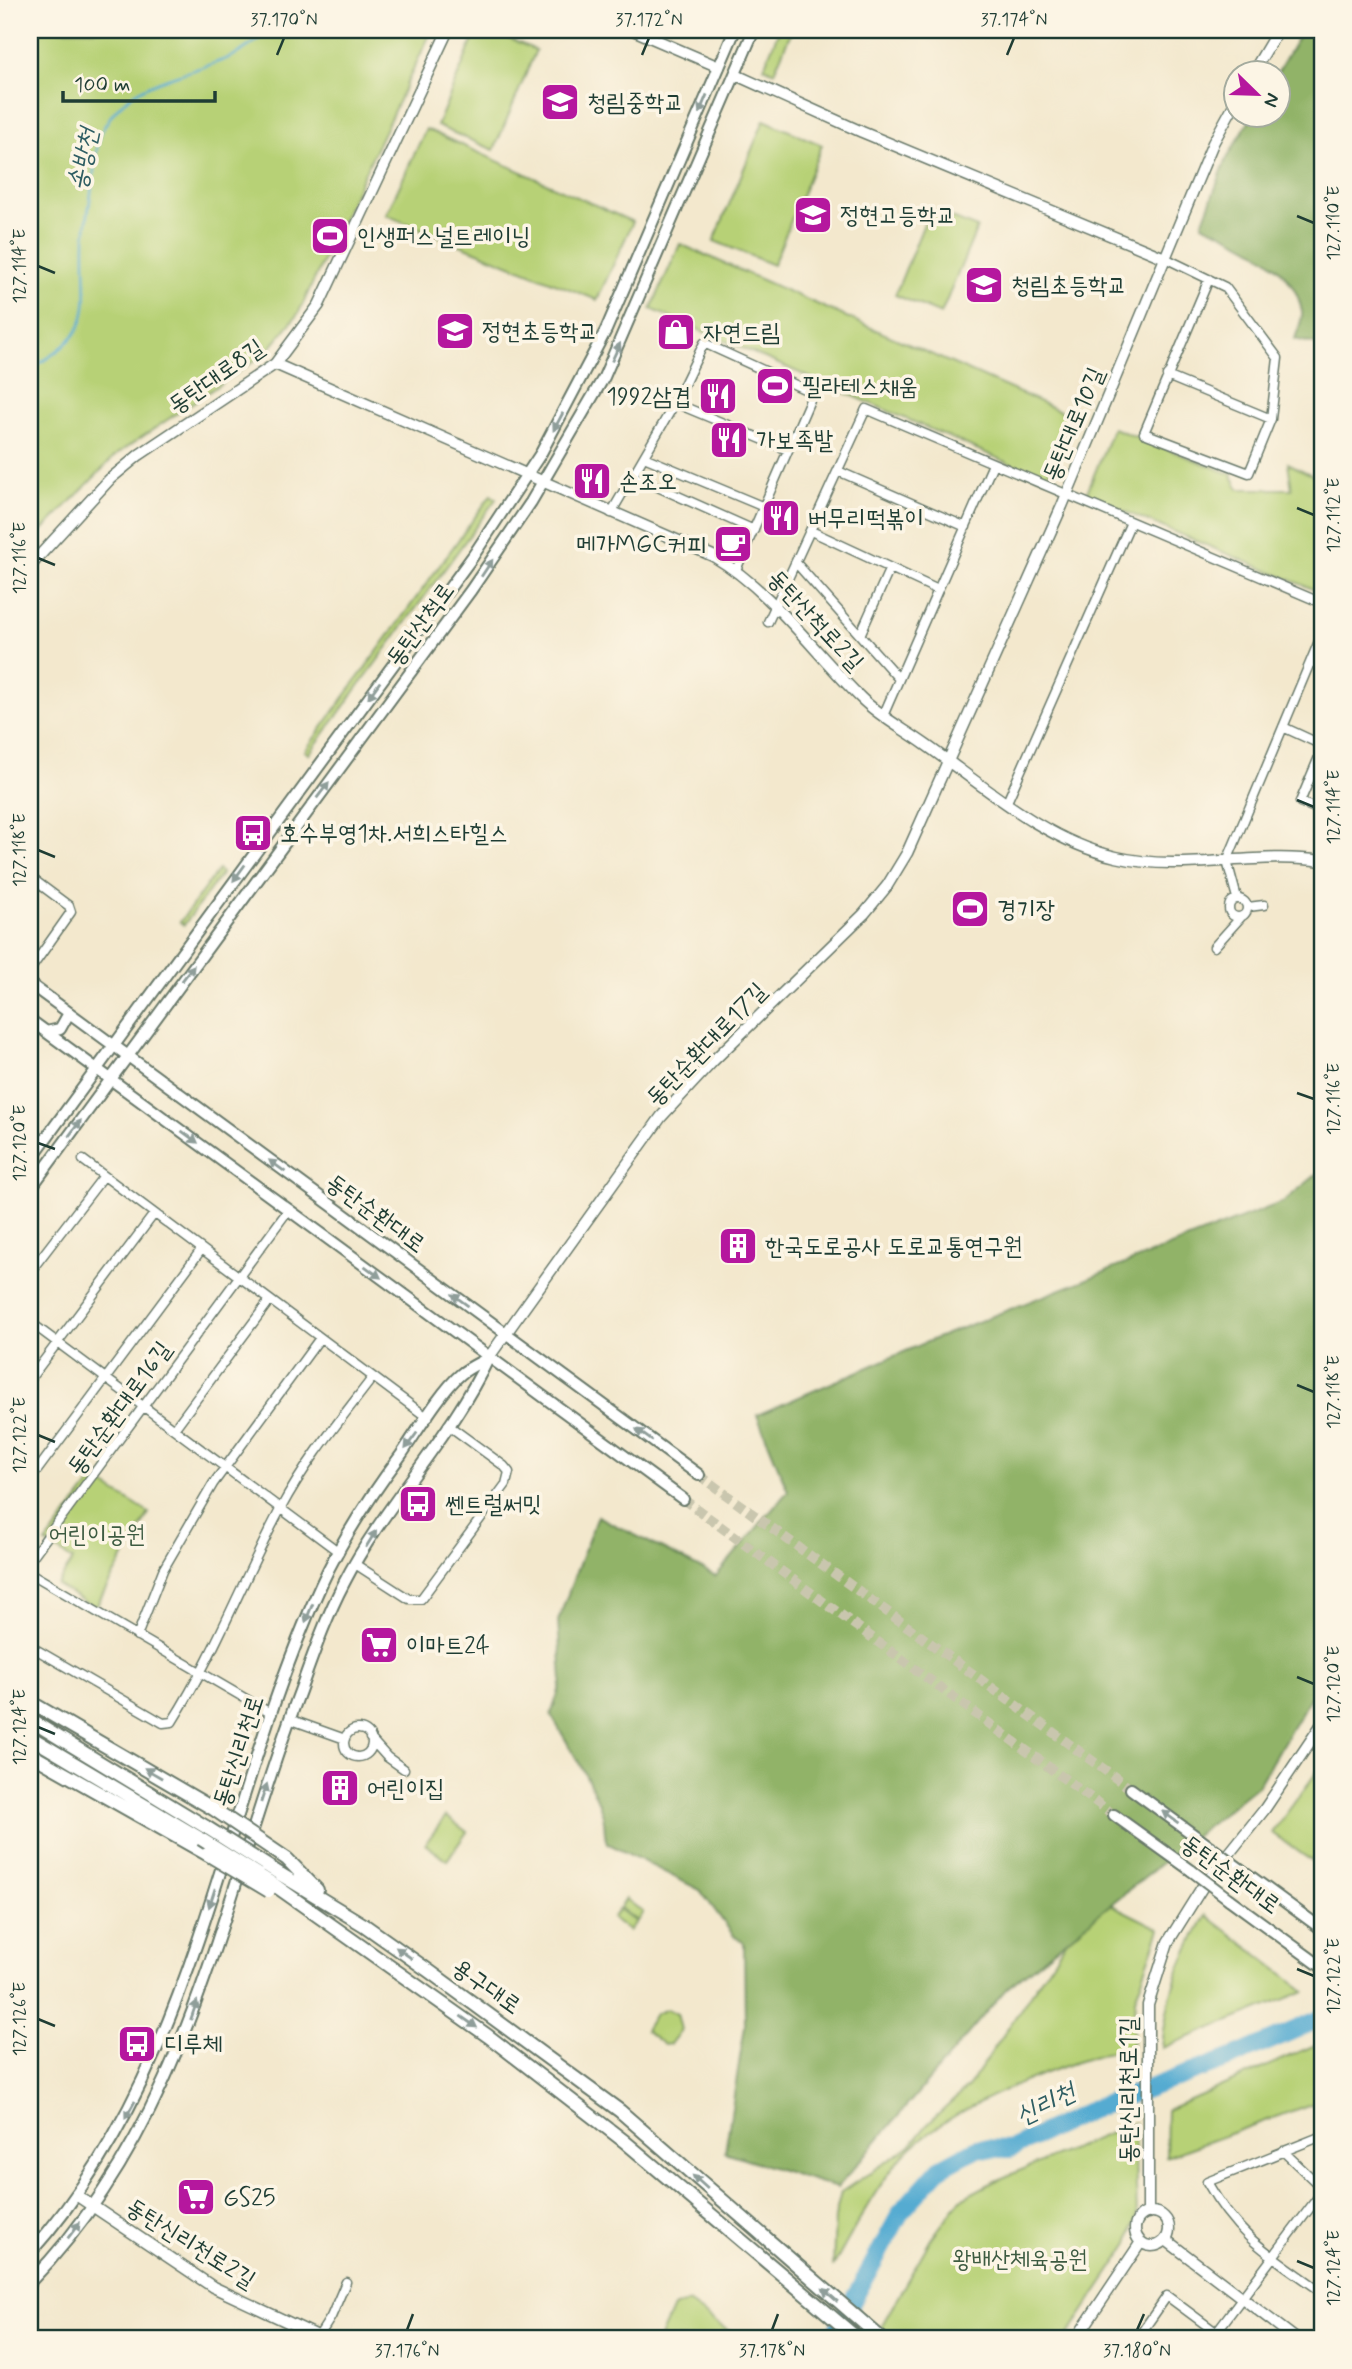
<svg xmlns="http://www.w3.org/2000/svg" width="1352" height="2369" font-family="Mynerve,'Poor Story',sans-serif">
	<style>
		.green { fill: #b7d176; stroke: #6b8755; stroke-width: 2 }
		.forest { fill: #91b367; stroke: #58784e; stroke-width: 2 }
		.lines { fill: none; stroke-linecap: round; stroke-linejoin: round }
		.stream { stroke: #55abd1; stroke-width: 2.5 }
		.river { stroke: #55abd1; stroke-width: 18 }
		.secondary-tunnel { stroke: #c9c6ae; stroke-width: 10; stroke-dasharray: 10 5; stroke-linecap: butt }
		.minor-casing { stroke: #69796a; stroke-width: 11 }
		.tertiary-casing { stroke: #69796a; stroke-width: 13 }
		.secondary-casing { stroke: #69796a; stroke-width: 14 }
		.trunk-casing { stroke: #69796a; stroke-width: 16 }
		.minor { stroke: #fff; stroke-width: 8 }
		.tertiary { stroke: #fff; stroke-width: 10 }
		.secondary { stroke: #fff; stroke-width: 10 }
		.trunk { stroke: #fff; stroke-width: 12 }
		.secondary-bridge-casing { stroke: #69796a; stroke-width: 14; stroke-linecap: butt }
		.trunk-bridge-casing { stroke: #69796a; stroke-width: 16; stroke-linecap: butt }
		.secondary-bridge { stroke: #fff; stroke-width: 10 }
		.trunk-bridge { stroke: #fff; stroke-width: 12 }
		.oneway { fill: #8f9e9a }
		.ticks { fill: none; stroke: #1f3d34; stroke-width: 2.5 }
		.labels { text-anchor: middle; stroke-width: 7; stroke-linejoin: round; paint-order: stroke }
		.poi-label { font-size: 24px; fill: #1f3d34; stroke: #fcf5e5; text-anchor: start }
		.street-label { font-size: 24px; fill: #1f3d34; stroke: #fcf5e5 }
		.park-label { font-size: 24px; fill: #3d5b41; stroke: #fcf5e5 }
		.water-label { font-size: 26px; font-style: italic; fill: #2f5e63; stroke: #fcf5e5 }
		.neatline { fill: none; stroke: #1f3d34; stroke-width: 2.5 }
		.ticks-label { font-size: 18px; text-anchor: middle; fill: #1f3d34 }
	</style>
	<rect width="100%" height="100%" fill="#fcf5e5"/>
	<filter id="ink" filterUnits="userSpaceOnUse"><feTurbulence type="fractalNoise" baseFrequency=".0143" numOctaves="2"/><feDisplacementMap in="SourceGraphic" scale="14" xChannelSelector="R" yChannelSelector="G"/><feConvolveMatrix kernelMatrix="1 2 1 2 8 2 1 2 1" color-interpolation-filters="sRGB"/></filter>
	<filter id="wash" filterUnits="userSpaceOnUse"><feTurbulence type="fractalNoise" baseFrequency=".00686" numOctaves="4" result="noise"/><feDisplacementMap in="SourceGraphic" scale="28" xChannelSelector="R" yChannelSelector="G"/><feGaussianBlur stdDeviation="1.57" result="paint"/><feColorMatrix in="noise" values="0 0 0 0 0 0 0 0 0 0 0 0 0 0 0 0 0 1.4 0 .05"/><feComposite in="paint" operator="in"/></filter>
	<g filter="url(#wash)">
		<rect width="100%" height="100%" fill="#f3e8cd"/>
		<path class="green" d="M 30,30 L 432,30 L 298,314 L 266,353 L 117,454 L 30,543 Z
			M 477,30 L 488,30 L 536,50 L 494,150 L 437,126 Z
			M 779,30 L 792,30 L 774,72 L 764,67 Z
			M 764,120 L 822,145 L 773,265 L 714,241 Z
			M 426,129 L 633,222 L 597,300 L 386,215 Z
			M 930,209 L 977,228 L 941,314 L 895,295 Z
			M 680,244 L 1072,416 L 1046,479 L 651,309 Z
			M 1113,428 L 1231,474 L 1239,489 L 1292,489 L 1288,463 L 1322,480 L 1322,593 L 1092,498 L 1087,492 Z
			M 491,495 L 496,499 L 309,754 L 305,751 Z
			M 218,870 L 222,873 L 184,925 L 180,922 Z
			M 94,1479 L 149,1513 L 95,1608 L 57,1585 L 73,1560 L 46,1543 Z
			M 1322,1765 L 1322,1868 L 1272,1833 Z
			M 446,1816 L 467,1832 L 447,1860 L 425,1844 Z
			M 1096,1897 L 1160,1929 L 1135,1999 L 1132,2046 C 1065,2062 947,2106 902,2157 C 874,2189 854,2230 833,2267 L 835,2217 L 841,2192 L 910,2146 L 927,2125 L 969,2086 Z
			M 626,1899 L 643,1912 L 637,1921 L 620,1908 Z
			M 619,1909 L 636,1922 L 629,1931 L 612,1918 Z
			M 1206,1915 L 1305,1991 L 1162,2048 C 1167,1992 1179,1964 1206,1915 Z
			M 667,2009 L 677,2014 L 681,2030 L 670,2044 L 664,2045 L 645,2030 L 655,2014 Z
			M 1322,2042 L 1322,2100 L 1166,2157 L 1167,2110 Z
			M 1134,2123 L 1137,2217 L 1129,2243 L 1065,2339 L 875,2337 L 931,2239 L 961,2199 L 995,2181 Z
			M 688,2303 L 740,2339 L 659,2339 L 673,2308 Z"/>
		<path class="forest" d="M 1302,30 L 1322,30 L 1322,346 L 1295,339 C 1297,331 1303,320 1302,312 C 1294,263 1241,242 1202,224 L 1226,160 L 1252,116 L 1278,116 L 1277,73 Z
			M 1322,1170 L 1322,1678 L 1258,1785 L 1006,1989 L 837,2188 L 725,2152 L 745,2026 L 744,1943 L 734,1936 L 700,1890 L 607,1843 C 603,1832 606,1822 602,1812 C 590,1778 569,1746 551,1715 L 562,1681 L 558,1621 L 597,1516 L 716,1576 L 788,1491 L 757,1415 L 934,1339 L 1283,1202 Z"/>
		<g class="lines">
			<path class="stream" d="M 30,369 C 101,328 83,311 85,241 C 86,220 91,198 93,178 C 95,163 96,144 102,131 C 127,79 179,78 226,59 C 242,53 257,41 270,30"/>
			<path class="river" d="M 832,2339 L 901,2212 L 940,2168 L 977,2148 L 1010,2149 L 1093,2109 L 1233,2057 L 1322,2018"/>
		</g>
	</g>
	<g filter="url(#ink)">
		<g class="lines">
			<path class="secondary-tunnel" d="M 699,1475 L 1131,1789
				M 683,1499 L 1114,1815"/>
			<g class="minor-casing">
				<path id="minor" d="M 1165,258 L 1225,287 L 1278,358 L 1271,419 L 1249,473 L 1144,433 L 1209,279
					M 1167,376 L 1271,419
					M 675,403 L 788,450
					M 644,457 L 764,507
					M 838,471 L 966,527
					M 633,476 L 754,530
					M 611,513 L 675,403 L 704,343 L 813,393 L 736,570
					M 811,531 L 938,590
					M 797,564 L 899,679
					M 768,622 L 866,409 L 1322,603
					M 860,635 L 890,568
					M 1311,661 L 1322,667
					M 883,716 L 993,464
					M 1283,727 L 1322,745
					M 1322,750 L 1300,802 L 1322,811
					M 1007,802 L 1131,522
					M 30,877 L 69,906 L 71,912 L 30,970
					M 1237,898 L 1227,861 L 1322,634
					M1229 908a9 9 0 1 1 18 0a9 9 0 1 1-18 0Z
					M 1248,907 L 1264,905
					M 1214,947 L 1241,917
					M 83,1160 L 428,1418
					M 30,1272 L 103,1177
					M 30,1322 L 339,1552
					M 30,1379 L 154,1214
					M 174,1429 L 270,1300
					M 30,1480 L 201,1250
					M 30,1560 L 289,1209
					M 355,1564 L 409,1599 L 421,1599 L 506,1484 L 509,1472 L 504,1466 L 448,1425
					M 30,1573 L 272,1714
					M 137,1636 L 163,1570 L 213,1484 L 320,1338
					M 30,1646 L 163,1723 L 172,1722 C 215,1654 243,1579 281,1508 C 306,1461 341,1419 373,1377
					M 289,1719 L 345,1739
					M344 1743a14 14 0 1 1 28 0a14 14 0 1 1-28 0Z
					M 370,1738 L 387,1757 L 404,1769
					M 1322,2136 L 1207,2182 C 1239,2239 1271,2255 1322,2292
					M 1283,2151 L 1322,2188
					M 317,2339 L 331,2317 L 346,2282
					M 1137,2339 L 1167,2296 L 1225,2339
					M 1211,2339 L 1322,2192"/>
			</g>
			<g class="tertiary-casing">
				<path id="tertiary" d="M 633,30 L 719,67
					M 1252,74 L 1278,30
					M 736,75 L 862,132 L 1165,258
					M 275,364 L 713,556 C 771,590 813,651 861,698 C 880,717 904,729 926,745 C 984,786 1045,841 1116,857 C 1185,873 1253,851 1322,861
					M 30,566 L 110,479 L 139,455 L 275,364 L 319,305 L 448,30
					M 489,1357 L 661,1117 L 712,1062 L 864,914 L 887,886 L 907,853 L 1062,506 L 1213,143 L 1236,101
					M 76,2195 L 213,2287 L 324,2339
					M1135 2229a17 17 0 1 1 34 0a17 17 0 1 1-34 0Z
					M 1148,2213 L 1148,2005 L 1168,1942 L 1203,1886 L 1264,1810 L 1322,1724
					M 1166,2240 L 1296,2339
					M 1076,2339 L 1141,2242"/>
			</g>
			<g class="secondary-casing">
				<path id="secondary" d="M 30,984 L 699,1475
					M 30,1020 L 683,1499
					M 46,1032 L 60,1029 L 69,1013
					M 30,1160 L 473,556 L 541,453 L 606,330 L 735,30
					M 30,1189 L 471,590 L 531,502 L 604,377 L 754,30
					M 1131,1789 L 1209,1846
					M 1114,1815 L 1192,1871
					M 1247,1874 L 1322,1929
					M 1229,1899 L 1322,1967
					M 30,2253 C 200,2063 219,1808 321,1585 C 342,1539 371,1495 401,1455 C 416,1433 442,1390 461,1374 C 468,1368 479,1363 488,1358
					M 30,2282 C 190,2118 222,1897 300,1691 C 313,1655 326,1617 344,1583 C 385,1503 451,1438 489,1357"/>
			</g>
			<g class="trunk-casing">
				<path id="trunk" d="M 30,1702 L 212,1808
					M 30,1720 L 206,1827
					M 30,1737 L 201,1839
					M 30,1754 L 207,1854
					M 287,1859 L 317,1890
					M 280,1874 L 364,1925 L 429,1971 L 620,2111 L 882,2339
					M 273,1884 L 488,2036 L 624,2141 L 858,2339"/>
			</g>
			<use href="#minor" class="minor"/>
			<use href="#tertiary" class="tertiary"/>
			<use href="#secondary" class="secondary"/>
			<use href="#trunk" class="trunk"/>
			<g class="secondary-bridge-casing">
				<path id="secondary-bridge" d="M 1209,1846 L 1247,1874
					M 1192,1871 L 1229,1899"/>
			</g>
			<g class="trunk-bridge-casing">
				<path id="trunk-bridge" d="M 212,1808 L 287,1859
					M 206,1827 L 280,1874
					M 201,1839 L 273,1884
					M 207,1854 L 269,1891"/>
			</g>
			<use href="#secondary-bridge" class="secondary-bridge"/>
			<use href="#trunk-bridge" class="trunk-bridge"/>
		</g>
		<defs><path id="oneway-solid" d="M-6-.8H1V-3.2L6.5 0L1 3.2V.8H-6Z" transform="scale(1.75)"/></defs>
		<g class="oneway">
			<use href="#oneway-solid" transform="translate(703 104) rotate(113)"/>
			<use href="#oneway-solid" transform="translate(616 352) rotate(-65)"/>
			<use href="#oneway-solid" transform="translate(558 422) rotate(118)"/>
			<use href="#oneway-solid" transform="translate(487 568) rotate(-56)"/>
			<use href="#oneway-solid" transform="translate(374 690) rotate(126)"/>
			<use href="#oneway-solid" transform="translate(323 790) rotate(-53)"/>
			<use href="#oneway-solid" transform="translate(239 873) rotate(126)"/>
			<use href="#oneway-solid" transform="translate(188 973) rotate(-53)"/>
			<use href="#oneway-solid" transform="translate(75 1128) rotate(-53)"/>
			<use href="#oneway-solid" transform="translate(190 1137) rotate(36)"/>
			<use href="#oneway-solid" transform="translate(277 1166) rotate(-144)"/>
			<use href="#oneway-solid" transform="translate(373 1272) rotate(36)"/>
			<use href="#oneway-solid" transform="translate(460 1300) rotate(-144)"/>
			<use href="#oneway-solid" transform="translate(644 1435) rotate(-144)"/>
			<use href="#oneway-solid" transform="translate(411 1441) rotate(126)"/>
			<use href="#oneway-solid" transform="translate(371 1539) rotate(-58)"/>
			<use href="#oneway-solid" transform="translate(309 1613) rotate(112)"/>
			<use href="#oneway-solid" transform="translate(153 1773) rotate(-150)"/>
			<use href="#oneway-solid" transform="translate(264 1793) rotate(-72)"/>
			<use href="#oneway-solid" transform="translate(1170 1817) rotate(-144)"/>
			<use href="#oneway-solid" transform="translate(212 1898) rotate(108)"/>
			<use href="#oneway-solid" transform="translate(404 1953) rotate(-145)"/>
			<use href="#oneway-solid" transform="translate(194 2010) rotate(-71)"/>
			<use href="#oneway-solid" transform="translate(469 2022) rotate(35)"/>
			<use href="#oneway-solid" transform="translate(130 2110) rotate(119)"/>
			<use href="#oneway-solid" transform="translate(700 2182) rotate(-138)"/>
			<use href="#oneway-solid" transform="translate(74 2230) rotate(-53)"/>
			<use href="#oneway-solid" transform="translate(830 2295) rotate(-139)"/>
		</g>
	</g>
	<path class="ticks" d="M 277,55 L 284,38M 642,55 L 649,38M 1007,55 L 1014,38M 1297,216 L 1314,223M 38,266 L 55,273M 1297,508 L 1314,515M 38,558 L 55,565M 1297,800 L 1314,807M 38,850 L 55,857M 1297,1093 L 1314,1099M 38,1143 L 55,1149M 1297,1385 L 1314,1392M 38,1435 L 55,1442M 1297,1677 L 1314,1684M 38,1727 L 55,1734M 1297,1969 L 1314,1976M 38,2019 L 55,2026M 1297,2261 L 1314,2268M 407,2330 L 413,2314M 772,2330 L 778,2314M 1137,2330 L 1144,2314"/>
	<defs>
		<g id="school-square" transform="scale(2.0125)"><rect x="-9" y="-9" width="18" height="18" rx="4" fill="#b5179e" stroke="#fcf5e5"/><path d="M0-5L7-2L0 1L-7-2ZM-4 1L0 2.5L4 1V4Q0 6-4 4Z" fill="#fff"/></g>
		<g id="stadium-square" transform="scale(2.0125)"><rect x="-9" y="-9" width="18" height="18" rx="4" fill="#b5179e" stroke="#fcf5e5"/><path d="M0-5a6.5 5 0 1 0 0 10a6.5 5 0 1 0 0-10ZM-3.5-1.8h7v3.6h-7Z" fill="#fff"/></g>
		<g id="shop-square" transform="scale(2.0125)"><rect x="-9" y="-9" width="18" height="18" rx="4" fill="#b5179e" stroke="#fcf5e5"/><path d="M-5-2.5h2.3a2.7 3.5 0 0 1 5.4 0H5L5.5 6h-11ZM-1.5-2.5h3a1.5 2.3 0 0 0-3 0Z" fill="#fff"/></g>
		<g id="restaurant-square" transform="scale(2.0125)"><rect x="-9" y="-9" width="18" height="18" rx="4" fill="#b5179e" stroke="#fcf5e5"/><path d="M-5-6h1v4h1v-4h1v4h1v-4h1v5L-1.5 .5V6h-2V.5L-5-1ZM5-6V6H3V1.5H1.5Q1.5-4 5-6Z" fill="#fff"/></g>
		<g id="cafe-square" transform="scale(2.0125)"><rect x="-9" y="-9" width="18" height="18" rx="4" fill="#b5179e" stroke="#fcf5e5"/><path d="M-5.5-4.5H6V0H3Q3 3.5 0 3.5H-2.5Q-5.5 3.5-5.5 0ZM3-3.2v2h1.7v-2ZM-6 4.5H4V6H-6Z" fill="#fff"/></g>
		<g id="bus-square" transform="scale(2.0125)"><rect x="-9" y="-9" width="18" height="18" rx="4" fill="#b5179e" stroke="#fcf5e5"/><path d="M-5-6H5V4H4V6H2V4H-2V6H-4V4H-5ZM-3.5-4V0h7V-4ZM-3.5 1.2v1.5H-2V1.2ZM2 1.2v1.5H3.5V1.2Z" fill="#fff"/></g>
		<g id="building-square" transform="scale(2.0125)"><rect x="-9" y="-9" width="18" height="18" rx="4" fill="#b5179e" stroke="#fcf5e5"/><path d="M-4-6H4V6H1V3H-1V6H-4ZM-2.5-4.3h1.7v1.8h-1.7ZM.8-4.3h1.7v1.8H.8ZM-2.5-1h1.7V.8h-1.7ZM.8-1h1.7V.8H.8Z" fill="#fff"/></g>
		<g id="supermarket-square" transform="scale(2.0125)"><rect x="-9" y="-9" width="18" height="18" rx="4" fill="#b5179e" stroke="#fcf5e5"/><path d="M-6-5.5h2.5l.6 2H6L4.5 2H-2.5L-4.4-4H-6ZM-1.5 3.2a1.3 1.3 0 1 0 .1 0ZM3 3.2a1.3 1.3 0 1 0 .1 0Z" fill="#fff"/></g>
	</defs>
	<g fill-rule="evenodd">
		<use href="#school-square" x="560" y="102"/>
		<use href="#school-square" x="813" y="215"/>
		<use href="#stadium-square" x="330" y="236"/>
		<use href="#school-square" x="984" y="285"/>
		<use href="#school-square" x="455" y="331"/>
		<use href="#shop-square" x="676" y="332"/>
		<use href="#stadium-square" x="775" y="386"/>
		<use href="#restaurant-square" x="718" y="396"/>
		<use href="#restaurant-square" x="729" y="440"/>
		<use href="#restaurant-square" x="592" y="481"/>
		<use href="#restaurant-square" x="781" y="518"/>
		<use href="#cafe-square" x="733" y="544"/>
		<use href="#bus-square" x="253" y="833"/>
		<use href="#stadium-square" x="970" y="909"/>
		<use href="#building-square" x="738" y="1246"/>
		<use href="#bus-square" x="418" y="1504"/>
		<use href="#supermarket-square" x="379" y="1645"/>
		<use href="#building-square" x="340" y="1788"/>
		<use href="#bus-square" x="137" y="2044"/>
		<use href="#supermarket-square" x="196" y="2197"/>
	</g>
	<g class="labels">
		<g class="poi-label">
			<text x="587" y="110">청림중학교</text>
			<text x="840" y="223">정현고등학교</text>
			<text x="357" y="244">인생퍼스널트레이닝</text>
			<text x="1011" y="293">청림초등학교</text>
			<text x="482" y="339">정현초등학교</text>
			<text x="703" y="340">자연드림</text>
			<text x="802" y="394">필라테스채움</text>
			<text x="691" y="404" text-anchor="end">1992삼겹</text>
			<text x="756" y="448">가보족발</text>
			<text x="619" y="489">손조오</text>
			<text x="808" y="526">버무리떡볶이</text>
			<text x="706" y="552" text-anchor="end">메가MGC커피</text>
			<text x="280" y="841">호수부영1차.서희스타힐스</text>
			<text x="997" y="917">경기장</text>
			<text x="765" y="1254">한국도로공사 도로교통연구원</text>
			<text x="445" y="1512">쎈트럴써밋</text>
			<text x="406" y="1653">이마트24</text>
			<text x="367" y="1796">어린이집</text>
			<text x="164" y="2052">디루체</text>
			<text x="223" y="2205">GS25</text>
		</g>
		<g class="street-label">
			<text transform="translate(216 376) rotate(-35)" y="8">동탄대로8길</text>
			<text transform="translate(1073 424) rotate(-67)" y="8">동탄대로10길</text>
			<text transform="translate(816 620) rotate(47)" y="8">동탄산척로2길</text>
			<text transform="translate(420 624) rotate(-54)" y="8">동탄산척로</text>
			<text transform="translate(706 1044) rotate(-46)" y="8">동탄순환대로17길</text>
			<text transform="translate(376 1213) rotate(36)" y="8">동탄순환대로</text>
			<text transform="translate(119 1408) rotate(-54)" y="8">동탄순환대로16길</text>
			<text transform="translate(238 1751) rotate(-72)" y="8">동탄신리천로</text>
			<text transform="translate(1231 1874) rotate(36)" y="8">동탄순환대로</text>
			<text transform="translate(487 1986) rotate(35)" y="8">용구대로</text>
			<text transform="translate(1128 2090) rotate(-90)" y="8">동탄신리천로1길</text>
			<text transform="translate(191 2243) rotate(32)" y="8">동탄신리천로2길</text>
		</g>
		<g class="park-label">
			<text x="97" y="1542">어린이공원</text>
			<text x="1020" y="2267">왕배산체육공원</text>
		</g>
		<g class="water-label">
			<text transform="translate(82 159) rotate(-78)" y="9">송방천</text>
			<text transform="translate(1045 2103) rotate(-26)" y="9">신리천</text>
		</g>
	</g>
	<rect width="1352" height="2369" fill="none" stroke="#fcf5e5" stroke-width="77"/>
	<g transform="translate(1257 94) rotate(113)"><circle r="33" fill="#fcf5e5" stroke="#a4ab9e" stroke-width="2"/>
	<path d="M0-5L12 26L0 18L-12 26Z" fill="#b5179e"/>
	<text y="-10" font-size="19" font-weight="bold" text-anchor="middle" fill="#1f3d34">N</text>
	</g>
	<path d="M63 91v10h152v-10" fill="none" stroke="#1f3d34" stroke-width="3.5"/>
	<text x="74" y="91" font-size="21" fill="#1f3d34" stroke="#fcf5e5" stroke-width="5" paint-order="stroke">100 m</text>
	<rect x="38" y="38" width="1276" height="2292" class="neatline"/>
	<g class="ticks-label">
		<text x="284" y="25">37.170°N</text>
		<text x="649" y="25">37.172°N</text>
		<text x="1014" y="25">37.174°N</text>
		<text transform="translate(1333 223) rotate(-90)" y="6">127.110°E</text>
		<text transform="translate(19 266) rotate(-90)" y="6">127.114°E</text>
		<text transform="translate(1333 515) rotate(-90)" y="6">127.112°E</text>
		<text transform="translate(19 558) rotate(-90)" y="6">127.116°E</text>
		<text transform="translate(1333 807) rotate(-90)" y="6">127.114°E</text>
		<text transform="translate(19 850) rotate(-90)" y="6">127.118°E</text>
		<text transform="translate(1333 1099) rotate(-90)" y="6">127.116°E</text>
		<text transform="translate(19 1143) rotate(-90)" y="6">127.120°E</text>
		<text transform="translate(1333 1392) rotate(-90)" y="6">127.118°E</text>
		<text transform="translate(19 1435) rotate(-90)" y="6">127.122°E</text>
		<text transform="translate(1333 1684) rotate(-90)" y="6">127.120°E</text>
		<text transform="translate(19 1727) rotate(-90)" y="6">127.124°E</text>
		<text transform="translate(1333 1976) rotate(-90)" y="6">127.122°E</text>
		<text transform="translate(19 2019) rotate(-90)" y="6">127.126°E</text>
		<text transform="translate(1333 2268) rotate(-90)" y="6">127.124°E</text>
		<text x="407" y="2356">37.176°N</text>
		<text x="772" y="2356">37.178°N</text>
		<text x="1137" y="2356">37.180°N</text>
	</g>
</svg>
